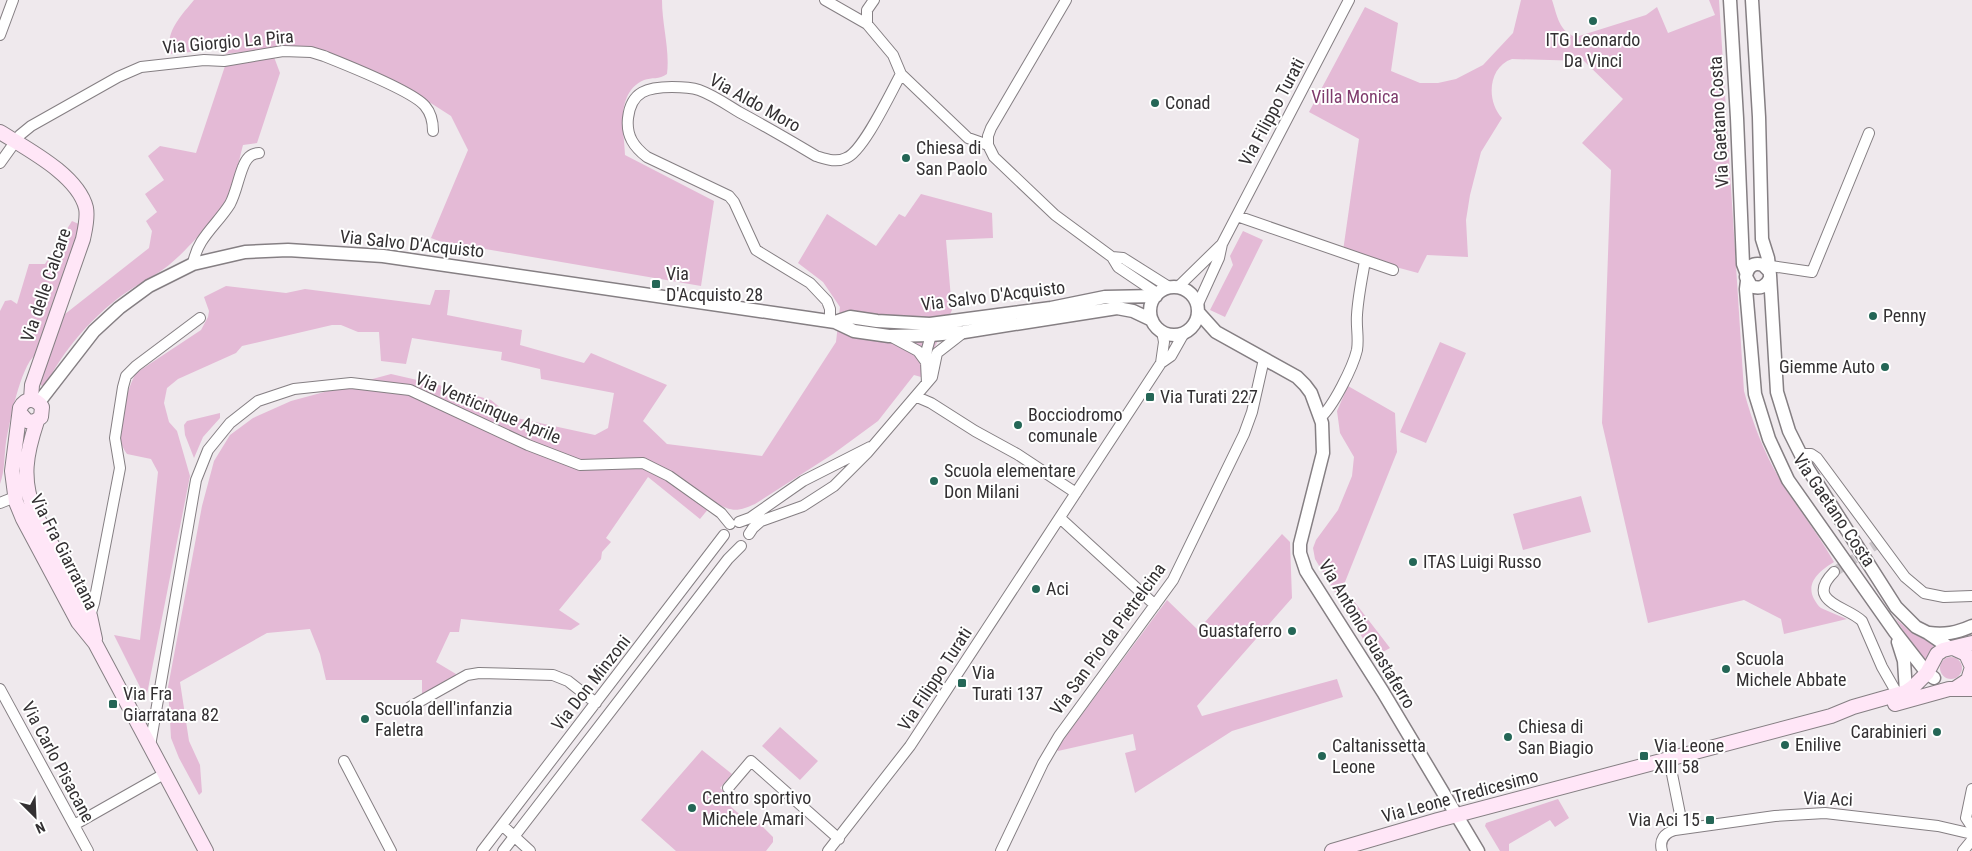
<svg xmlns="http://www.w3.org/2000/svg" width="1972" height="851" font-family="'Roboto Condensed',sans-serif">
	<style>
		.green { fill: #e4bad6 }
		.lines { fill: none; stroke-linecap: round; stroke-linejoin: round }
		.minor-tunnel { stroke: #c9c4c8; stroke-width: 10; stroke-dasharray: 10 5; stroke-linecap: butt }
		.minor-casing { stroke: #857f83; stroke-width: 12 }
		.tertiary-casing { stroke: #857f83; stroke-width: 15 }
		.secondary-casing { stroke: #857f83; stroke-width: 16 }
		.minor { stroke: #fff; stroke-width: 10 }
		.tertiary { stroke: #fff; stroke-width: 12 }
		.secondary { stroke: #ffe6f7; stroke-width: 14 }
		.poi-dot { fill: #246656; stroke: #fff; stroke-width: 2 }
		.labels { text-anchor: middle; stroke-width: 4; stroke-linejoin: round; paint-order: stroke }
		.poi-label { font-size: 18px; fill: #333032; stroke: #fff; text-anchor: start }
		.street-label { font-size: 18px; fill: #333032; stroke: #fff }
		.park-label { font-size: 18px; fill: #7f3b6d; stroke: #fff }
	</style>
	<rect width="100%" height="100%" fill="#efe9ed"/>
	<path class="green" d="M 194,0 L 662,0 C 662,25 670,50 667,74 C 659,80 652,77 644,80 C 615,93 624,130 625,155 L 714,201 L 701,286 L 439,241 L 431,238 L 468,150 L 451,116 L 426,100 L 320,49 C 286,44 258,51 225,54 L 221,49 L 170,54 C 165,32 180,17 194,0 Z
		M 1521,0 L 1552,0 C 1557,15 1559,32 1576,37 L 1646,15 L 1657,7 L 1668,33 L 1715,15 L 1709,0 L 1719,0 L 1744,391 C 1754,429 1769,465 1791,497 C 1806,519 1821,539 1834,562 C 1821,570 1805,582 1814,599 C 1816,602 1818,606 1821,608 C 1829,612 1838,615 1847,619 L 1784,634 L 1781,619 L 1744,600 L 1648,623 L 1602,423 L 1611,170 L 1582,143 L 1623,99 L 1584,61 L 1512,59 C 1488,67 1486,101 1502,118 L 1481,152 L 1470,195 L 1466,220 L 1468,257 L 1427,255 L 1418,273 L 1366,259 L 1343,251 L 1359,139 L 1309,112 L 1365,7 L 1398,23 L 1391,71 L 1420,83 L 1438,83 L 1456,79 L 1483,65 L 1513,33 Z
		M 274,57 L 280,73 L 257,143 L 243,145 C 238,163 235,186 224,203 C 213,221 183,255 165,268 C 150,279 132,287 117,299 C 89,321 63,351 47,383 L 42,386 L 40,384 L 41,375 L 65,314 L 149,248 L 152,231 L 146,221 L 157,212 L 145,194 L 164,180 L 148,156 L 160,146 L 196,153 L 225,66 Z
		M 921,194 L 992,213 L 993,238 L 946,240 L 952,310 L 921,377 L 914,375 L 878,421 L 833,454 L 755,504 C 737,512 732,512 714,502 L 700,519 L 648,477 L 606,538 L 611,542 L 602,552 L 601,559 L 559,610 L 580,624 L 571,630 L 461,619 L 459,632 L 450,632 L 436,662 L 456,674 L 454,678 L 422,696 L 422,680 L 326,680 L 320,654 L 310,629 L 267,633 L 180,682 L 189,741 L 200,765 L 202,792 L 199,795 L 179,758 L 171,738 L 168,687 L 202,506 L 214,461 L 230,435 L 253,418 L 291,401 L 391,374 L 439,385 L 491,400 L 512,417 L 595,435 L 608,428 L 614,393 L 541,379 L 540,369 L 501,360 L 502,352 L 412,338 L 406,364 L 381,361 L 379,332 L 358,332 L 341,325 L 332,325 L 242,346 L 236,353 L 178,379 L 167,388 L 164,403 L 169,422 L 177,431 L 190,476 L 146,699 L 114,635 L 140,640 L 158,472 L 151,459 L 127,454 C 124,450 121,444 120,439 C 119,420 127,389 136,373 L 201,330 L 208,317 L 209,311 L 204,297 L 226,286 L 286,293 L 305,289 L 430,305 L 435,290 L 450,290 L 447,315 L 522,330 L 520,345 L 584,363 L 591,353 L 667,385 L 643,421 L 667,444 L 762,456 L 836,342 L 840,307 L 823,282 L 798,263 L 827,214 L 876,246 L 899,214 L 905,217 Z
		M 72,221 L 81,225 L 77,242 L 35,355 C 20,368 10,421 6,442 C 4,457 5,470 0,484 L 0,311 L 5,301 L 11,300 L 17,304 L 29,264 L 45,264 Z
		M 1243,231 L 1263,240 L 1225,317 L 1210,310 L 1233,265 L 1230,256 Z
		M 1440,342 L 1466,353 L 1426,443 L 1400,432 Z
		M 1348,386 L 1395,413 L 1397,452 L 1343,587 L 1390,648 L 1374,657 L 1315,559 L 1313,548 L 1316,540 L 1338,510 L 1352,476 L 1354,457 L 1340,433 L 1337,411 Z
		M 220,413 L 220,418 L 203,437 L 194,458 L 185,435 L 184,425 L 187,421 Z
		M 1581,496 L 1591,532 L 1523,550 L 1513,514 Z
		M 1282,534 L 1290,542 L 1292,598 L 1197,706 L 1202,716 L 1337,679 L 1343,697 L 1232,731 L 1135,793 L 1125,753 L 1136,750 L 1133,734 L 1058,751 L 1057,748 L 1167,600 L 1198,630 Z
		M 1895,618 L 1913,634 L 1935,644 L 1924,662 Z
		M1940 668a11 11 0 1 1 22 0a11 11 0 1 1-22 0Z
		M 780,727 L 818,761 L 800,780 L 762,746 Z
		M 702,750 L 732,774 L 720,788 L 727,794 L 722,799 L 752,825 L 755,822 L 759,823 L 773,837 L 773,842 L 766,851 L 676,851 L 641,820 Z
		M 1558,799 L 1569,818 L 1555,827 L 1550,820 L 1509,844 L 1509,851 L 1500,851 L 1485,826 L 1486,823 Z"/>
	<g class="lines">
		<path class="minor-tunnel" d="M 1834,572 L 1880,542"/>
		<g class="minor-casing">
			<path id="minor" d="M 825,0 L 867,24 L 893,55 L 901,74 L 968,138 L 988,145 L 994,157 L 1055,215 L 1112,257 L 1118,267 L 1158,294
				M 867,24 L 867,10 L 874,0
				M 0,35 L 13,0
				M 988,145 L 988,136 L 991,128 L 1066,0
				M 0,163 L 20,135 L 31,126 L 118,77 L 141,67 L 204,60 L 224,61 L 283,51 L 311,52 L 324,56 C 344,64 413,91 425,106 C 431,113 433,121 433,131
				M 1237,216 L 1393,270
				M 1112,257 L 1123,258 L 1169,287
				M 193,264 C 197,238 217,225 230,204 C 236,193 238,179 243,167 C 246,159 251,153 259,153
				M 1764,265 L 1812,272 L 1869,133
				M 1178,287 L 1222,244
				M 1198,304 L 1219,258 L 1222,244 L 1349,0
				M 830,322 L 830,309 L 827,301 L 810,283 L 756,250 L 734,202 L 729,196 L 647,157 C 634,147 626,136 628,118 C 631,91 648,87 672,87 C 681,87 690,87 699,90 C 713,95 726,104 739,112 C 765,126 791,141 816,156 C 826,159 836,163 846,158 C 863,152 891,92 901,74
				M 890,336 L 918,351 L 926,362 L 927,383
				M 926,362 L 927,349 L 931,335
				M 1161,363 L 1164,342 L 1162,331
				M 917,397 L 931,403 L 975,431 L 1017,454 L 1076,493
				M 1320,418 C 1333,407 1353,367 1357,350 C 1359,338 1356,327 1357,315 C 1358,297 1362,278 1365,261
				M 1800,454 L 1811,454 L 1817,458 L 1905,577 L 1924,593 L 1944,597 L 1972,596
				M 0,503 L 15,497
				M 1060,518 L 1155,605
				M 739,522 L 750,518 L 803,481 L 870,447
				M 749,534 L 753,528 L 761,521 L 803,506 L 834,486 L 867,453 L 932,377 L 937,353 L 964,332
				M 1834,572 C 1804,602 1847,606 1862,621 L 1882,667 L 1898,695
				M 90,616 L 94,603 L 120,468 L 115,438 L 123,387 L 126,376 L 136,366 L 200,318
				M 0,689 L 88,851
				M 410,707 L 467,675 L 479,673 L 553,675 L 568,681 L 596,703
				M 150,746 L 196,480 L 208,450 L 230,423 L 258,401 L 294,389 L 351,383 L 410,390 L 528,445 L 580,465 L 643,463 L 669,476 L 721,513 L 730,524
				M 1669,759 L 1683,829
				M 344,761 L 391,851
				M 728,788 L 751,761 L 839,839
				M 1972,789 L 1966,818 L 1972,827
				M 74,825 L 164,774
				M 502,825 L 530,851
				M 482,851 L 724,535
				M 503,851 L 728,559 L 741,546
				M 828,851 L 910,746 L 1161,363 L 1171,356 L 1184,333
				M 1001,851 L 1043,763 L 1059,736 L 1173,580 L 1244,434 L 1252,412 L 1264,359
				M 1662,851 C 1659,840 1664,833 1675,830 L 1775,816 L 1825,813 L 1938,826 L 1972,834
				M 1963,851 L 1972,840"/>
		</g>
		<g class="tertiary-casing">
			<path id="tertiary" d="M 1730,0 L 1737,118 L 1743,264 L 1746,272
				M 1752,0 L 1759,117 L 1762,239 L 1768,258 L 1770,275 L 1777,392 L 1789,431 L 1808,469 L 1896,607 L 1916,627 L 1928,633 L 1950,648
				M 1769,271 L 1763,265 C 1753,262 1747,267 1746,277 L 1751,286 C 1760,290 1767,286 1770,278
				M 1747,281 L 1746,289 L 1755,394 L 1769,439 L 1788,480 L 1895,632 L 1927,673 L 1934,678
				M1150 311a24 24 0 1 1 48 0a24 24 0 1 1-48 0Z
				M 1198,312 L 1216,332 L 1297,377 L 1305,385 L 1311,393 L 1322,423 L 1323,453 L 1300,544 L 1300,553 L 1306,571 L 1383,692 L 1478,851
				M 835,322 L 850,317 L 877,321 L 930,324 L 1051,308 L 1105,297 L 1156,296
				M 39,402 L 94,331 L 119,308 L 149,286 L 193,264 L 245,252 L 288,250 L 383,256 L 808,318 L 835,322 L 854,331 L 889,336 L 931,335 L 964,332 L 1117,308 L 1133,311 L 1152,320
				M 1929,633 C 1945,635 1956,633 1972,626
				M 1898,642 L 1904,661 L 1906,692"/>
		</g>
		<g class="secondary-casing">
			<path id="secondary" d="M 0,132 C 27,149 78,175 86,208 C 88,218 85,229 83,239 L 32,385 L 31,399
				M 20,413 L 27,421 L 34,422 L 41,417 L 42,407 C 35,397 25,398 20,408 L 12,471 L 16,502 L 23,519 L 78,622 L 95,643 L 206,851
				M 37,421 C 26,454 21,479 35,513 L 90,616 L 95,639
				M 1953,648 L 1966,654 L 1972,667 L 1968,680 L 1956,688
				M 1895,704 L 1949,689 L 1972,689
				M 1332,851 L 1438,820 L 1831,716 L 1853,707 L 1906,692 L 1913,687 L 1927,673 L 1937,654 L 1943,650 L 1972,643"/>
		</g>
		<use href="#minor" class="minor"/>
		<use href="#tertiary" class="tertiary"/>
		<use href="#secondary" class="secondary"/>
	</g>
	<g class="poi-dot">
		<circle cx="1593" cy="21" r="5"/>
		<circle cx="1155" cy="103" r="5"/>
		<circle cx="906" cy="158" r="5"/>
		<rect x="651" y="279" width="10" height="10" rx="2.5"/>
		<circle cx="1873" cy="316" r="5"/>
		<circle cx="1885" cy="367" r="5"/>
		<rect x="1145" y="392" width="10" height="10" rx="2.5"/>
		<circle cx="1018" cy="425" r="5"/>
		<circle cx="934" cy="481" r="5"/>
		<circle cx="1413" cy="562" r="5"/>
		<circle cx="1036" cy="589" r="5"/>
		<circle cx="1292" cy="631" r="5"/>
		<circle cx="1726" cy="669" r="5"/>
		<rect x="957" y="678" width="10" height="10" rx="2.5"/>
		<rect x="108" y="699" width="10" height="10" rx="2.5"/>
		<circle cx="365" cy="719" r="5"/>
		<circle cx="1937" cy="732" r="5"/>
		<circle cx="1508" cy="737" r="5"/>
		<circle cx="1785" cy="745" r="5"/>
		<circle cx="1322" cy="756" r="5"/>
		<rect x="1639" y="751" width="10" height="10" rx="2.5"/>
		<circle cx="692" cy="808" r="5"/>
		<rect x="1705" y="815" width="10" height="10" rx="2.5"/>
	</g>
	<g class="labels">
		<g class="poi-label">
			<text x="1593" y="46" text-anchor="middle">ITG Leonardo<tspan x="1593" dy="21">Da Vinci</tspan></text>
			<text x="1165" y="109">Conad</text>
			<text x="916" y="154">Chiesa di<tspan x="916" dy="21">San Paolo</tspan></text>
			<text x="666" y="280">Via<tspan x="666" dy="21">D'Acquisto 28</tspan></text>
			<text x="1883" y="322">Penny</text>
			<text x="1875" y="373" text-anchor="end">Giemme Auto</text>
			<text x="1160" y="403">Via Turati 227</text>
			<text x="1028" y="421">Bocciodromo<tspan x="1028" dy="21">comunale</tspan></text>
			<text x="944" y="477">Scuola elementare<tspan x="944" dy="21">Don Milani</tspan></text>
			<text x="1423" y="568">ITAS Luigi Russo</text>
			<text x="1046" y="595">Aci</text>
			<text x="1282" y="637" text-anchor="end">Guastaferro</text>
			<text x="1736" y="665">Scuola<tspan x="1736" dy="21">Michele Abbate</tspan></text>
			<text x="972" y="679">Via<tspan x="972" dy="21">Turati 137</tspan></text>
			<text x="123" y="700">Via Fra<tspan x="123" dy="21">Giarratana 82</tspan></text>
			<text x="375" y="715">Scuola dell'infanzia<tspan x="375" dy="21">Faletra</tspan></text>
			<text x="1518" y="733">Chiesa di<tspan x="1518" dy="21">San Biagio</tspan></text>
			<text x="1927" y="738" text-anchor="end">Carabinieri</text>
			<text x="1795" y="751">Enilive</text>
			<text x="1332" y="752">Caltanissetta<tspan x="1332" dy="21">Leone</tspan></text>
			<text x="1654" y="752">Via Leone<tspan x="1654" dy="21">XIII 58</tspan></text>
			<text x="702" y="804">Centro sportivo<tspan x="702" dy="21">Michele Amari</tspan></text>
			<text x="1700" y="826" text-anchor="end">Via Aci 15</text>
		</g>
		<g class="street-label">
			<text transform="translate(228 42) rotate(-5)" y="6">Via Giorgio La Pira</text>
			<text transform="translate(755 103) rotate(29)" y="6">Via Aldo Moro</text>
			<text transform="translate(1272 112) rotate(-62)" y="6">Via Filippo Turati</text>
			<text transform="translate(1719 122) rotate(-93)" y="6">Via Gaetano Costa</text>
			<text transform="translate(412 244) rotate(6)" y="6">Via Salvo D'Acquisto</text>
			<text transform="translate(46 285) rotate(-71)" y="6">Via delle Calcare</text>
			<text transform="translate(993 296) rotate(-7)" y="6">Via Salvo D'Acquisto</text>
			<text transform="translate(488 408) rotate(23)" y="6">Via Venticinque Aprile</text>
			<text transform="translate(1834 510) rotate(56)" y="6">Via Gaetano Costa</text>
			<text transform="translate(64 552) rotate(63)" y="6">Via Fra Giarratana</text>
			<text transform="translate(1367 634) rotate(59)" y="6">Via Antonio Guastaferro</text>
			<text transform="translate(1108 639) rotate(-54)" y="6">Via San Pio da Pietrelcina</text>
			<text transform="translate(935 679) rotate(-57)" y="6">Via Filippo Turati</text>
			<text transform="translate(591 683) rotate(-52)" y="6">Via Don Minzoni</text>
			<text transform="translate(58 762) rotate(62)" y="6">Via Carlo Pisacane</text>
			<text transform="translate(1460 796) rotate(-15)" y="6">Via Leone Tredicesimo</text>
			<text transform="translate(1828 799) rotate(2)" y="6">Via Aci</text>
		</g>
		<g class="park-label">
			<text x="1355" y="103">Villa Monica</text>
		</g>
	</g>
	<g transform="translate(35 816) rotate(156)" stroke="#ffffff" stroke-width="4" paint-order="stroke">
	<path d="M0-4L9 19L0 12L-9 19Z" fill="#333032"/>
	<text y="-8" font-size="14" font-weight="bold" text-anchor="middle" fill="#333032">N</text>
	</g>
</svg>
